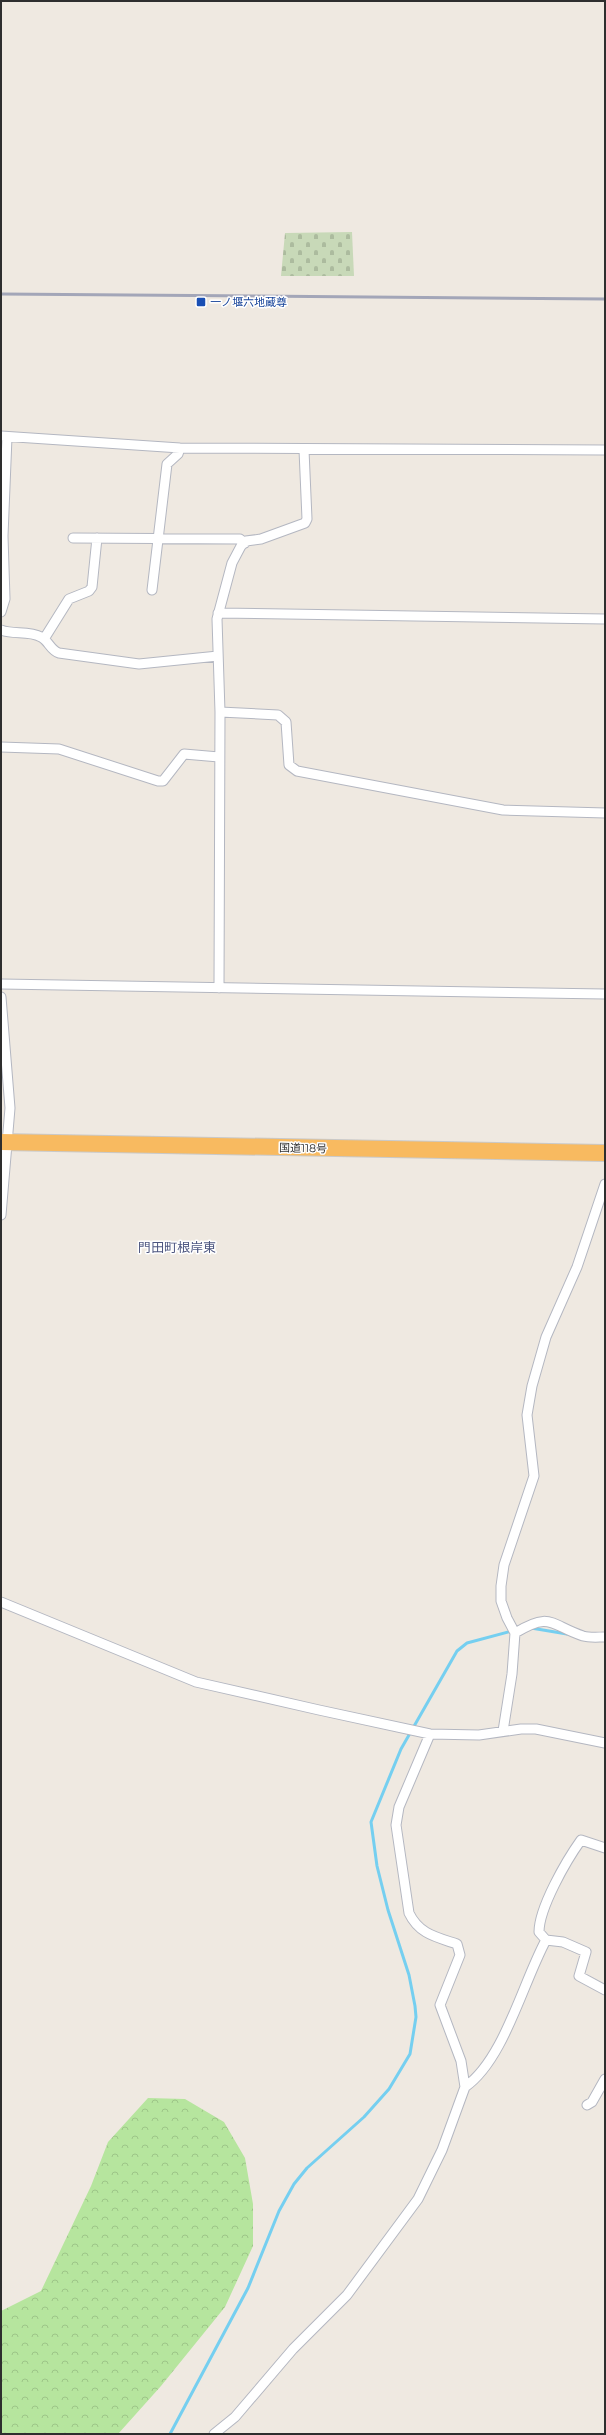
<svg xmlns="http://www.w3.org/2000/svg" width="606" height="2435" font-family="Montserrat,'Noto Sans JP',sans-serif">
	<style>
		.forest { fill: url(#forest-crowns) }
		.cemetery { fill: url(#cemetery-stones) }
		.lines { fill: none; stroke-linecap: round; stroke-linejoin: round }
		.stream { stroke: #75cff0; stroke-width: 3 }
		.minor-casing { stroke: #b4b7c1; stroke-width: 11 }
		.trunk-casing { stroke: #c9c9c9; stroke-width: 18 }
		.minor { stroke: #fff; stroke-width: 9 }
		.trunk { stroke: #f8ba60; stroke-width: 16 }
		.rail { stroke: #a3a6b8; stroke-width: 3 }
		.transit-dot { fill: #1a4fb4; stroke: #fff; stroke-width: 1.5 }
		.labels { text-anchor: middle; stroke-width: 3; stroke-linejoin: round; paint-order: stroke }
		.transit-label { font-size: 11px; fill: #164399; stroke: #fff; text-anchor: start }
		.street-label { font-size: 11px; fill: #2e2e2e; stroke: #fff }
		.quarter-label { font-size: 13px; fill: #4d5680; stroke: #fff }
	</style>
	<defs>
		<pattern id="forest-crowns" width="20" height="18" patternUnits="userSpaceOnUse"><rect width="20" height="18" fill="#b6e59e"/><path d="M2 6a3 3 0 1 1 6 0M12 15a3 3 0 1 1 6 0" fill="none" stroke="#9dc588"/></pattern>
		<pattern id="cemetery-stones" width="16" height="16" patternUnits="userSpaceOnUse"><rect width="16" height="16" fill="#c8d9b8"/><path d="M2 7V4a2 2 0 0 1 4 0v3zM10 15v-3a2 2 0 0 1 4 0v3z" fill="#acbb9e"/></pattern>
	</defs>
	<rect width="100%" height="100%" fill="#efe9e1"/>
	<path class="forest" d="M 148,2098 L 185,2099 L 224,2122 L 245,2158 L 253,2204 L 253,2246 L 225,2307 L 161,2386 L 118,2434 L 1,2434 L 1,2311 L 41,2291 L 91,2186 L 108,2142 Z"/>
	<path class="cemetery" d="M 352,232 L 354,276 L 281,276 L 285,233 Z"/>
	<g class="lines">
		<path class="stream" d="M 531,1628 L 567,1634
			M 170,2434 L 248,2288 L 279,2211 L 294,2184 L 307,2168 L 364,2117 L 389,2089 L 410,2054 L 416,2017 L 415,2006 L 409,1975 L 388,1910 L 377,1866 L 371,1822 L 401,1749 L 457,1651 L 467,1643 L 512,1631"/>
		<g class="minor-casing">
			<path id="minor" d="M 1,436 L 180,448 L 605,450
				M 73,538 L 240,539 L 245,543
				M 152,590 L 167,464 L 178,454 L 180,448
				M 1,612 L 5,599 L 3,536 L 7,437
				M 218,613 L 605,619
				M 1,630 C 13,635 29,630 41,637 C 49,641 50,650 59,653 L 139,664 L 218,656
				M 44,639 L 69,599 L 89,591 L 92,587 L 97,538
				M 220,712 L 278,715 L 286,722 L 289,765 L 297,771 L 503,810 L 605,813
				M 1,747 L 59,749 L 158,781 L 163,781 L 184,754 L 219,757
				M 1,984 L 605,994
				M 219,988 L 220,712 L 217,619 L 232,563 L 241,546 L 246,541 L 261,539 L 305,523 L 307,519 L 304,450
				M 1,997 L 10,1108 L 1,1215
				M 1,1602 L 196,1682 L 319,1710 L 430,1734 L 479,1735 L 521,1729 L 536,1729 L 605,1743
				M 515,1633 C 551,1611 550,1625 583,1636 C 590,1638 598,1637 605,1637
				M 503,1731 L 512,1674 L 515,1633 L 507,1618 L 501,1601 L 501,1586 L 504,1565 L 534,1476 L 527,1415 L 532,1386 L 546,1337 L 577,1267 L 605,1184
				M 546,1940 L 563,1942 L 586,1952 L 579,1976 L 605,1990
				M 465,2087 C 504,2060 523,1982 546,1940 L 539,1932 C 539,1908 566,1861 581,1840 L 605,1848
				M 587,2105 L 592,2102 L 605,2079
				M 214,2434 L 235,2417 L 293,2349 L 347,2295 L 418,2199 L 442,2150 L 465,2087 L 461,2061 L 440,2005 L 460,1955 L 457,1944 C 436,1937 419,1934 409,1913 L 396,1825 L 399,1807 L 430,1734"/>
		</g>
		<g class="trunk-casing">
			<path id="trunk" d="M 1,1142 L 605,1153"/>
		</g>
		<use href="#minor" class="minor"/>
		<use href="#trunk" class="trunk"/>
		<path class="rail" d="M 1,294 L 605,299"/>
	</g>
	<rect class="transit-dot" x="196" y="297" width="10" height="10" rx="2"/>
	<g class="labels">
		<g class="transit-label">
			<text x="210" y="306">一ノ堰六地蔵尊</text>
		</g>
		<g class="street-label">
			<text transform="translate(303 1148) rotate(1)" y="4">国道118号</text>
		</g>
		<g class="quarter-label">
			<text x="177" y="1252">門田町根岸東</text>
		</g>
	</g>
	<rect width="606" height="2435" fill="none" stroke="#2e2e2e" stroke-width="4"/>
</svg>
